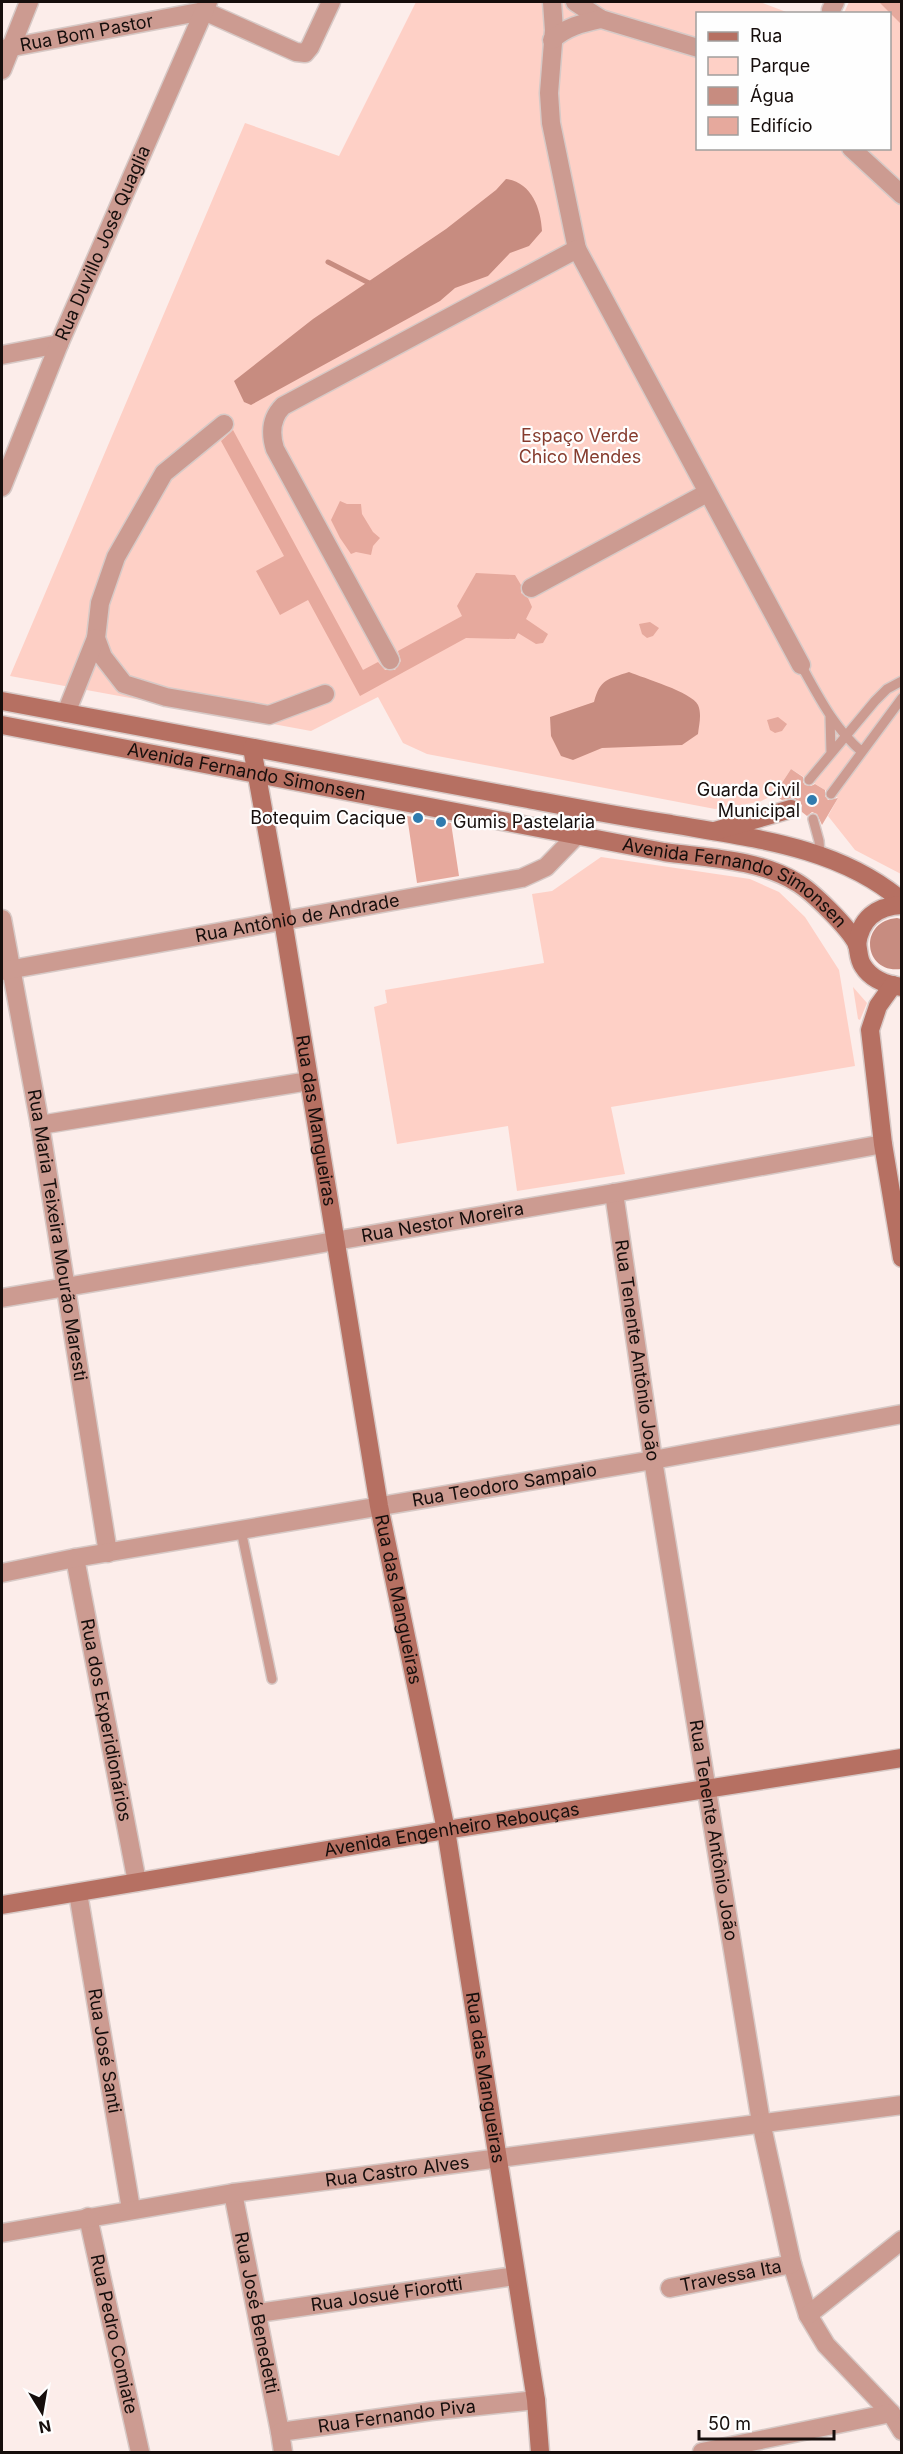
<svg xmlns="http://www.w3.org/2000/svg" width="903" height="2454" font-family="Inter,sans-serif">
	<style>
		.green { fill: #fed0c6 }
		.water { fill: #c78c80 }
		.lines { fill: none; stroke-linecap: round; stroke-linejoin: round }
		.stream { stroke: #c78c80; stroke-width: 5 }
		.building { fill: #e6a99d }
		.lane-casing { stroke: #d7c9c6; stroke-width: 12 }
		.street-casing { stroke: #d7c9c6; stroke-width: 21 }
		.secondary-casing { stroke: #d7c9c6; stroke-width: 21 }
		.lane { stroke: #cc9b91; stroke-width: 9 }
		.street { stroke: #cc9b91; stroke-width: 18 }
		.secondary { stroke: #b67062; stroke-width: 18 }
		.poi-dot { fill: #307bae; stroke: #fefefe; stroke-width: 2 }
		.labels { text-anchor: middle; stroke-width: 4.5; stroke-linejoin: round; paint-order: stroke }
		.street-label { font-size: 18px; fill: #160e0c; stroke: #fefefe }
		.park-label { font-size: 18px; fill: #863c2e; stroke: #fefefe }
		.poi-label { font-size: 18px; fill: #160e0c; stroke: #fefefe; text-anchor: end }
	</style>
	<rect width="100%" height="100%" fill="#fcedea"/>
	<path class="green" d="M 416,2 L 760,2 L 789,13 L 698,14 L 698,148 L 890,148 L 890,14 L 844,13 L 849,2 L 901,2 L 901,874 L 855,850 L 828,816 L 838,798 L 791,769 L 774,795 L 759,802 L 715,809 L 427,754 L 403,743 L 378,697 L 311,731 L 10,676 L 245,123 L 339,156 Z
		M 601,857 L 750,879 L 779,892 L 805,917 L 839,970 L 855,1066 L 611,1107 L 625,1174 L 517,1191 L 508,1126 L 397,1144 L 374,1007 L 387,1003 L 385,990 L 544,963 L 532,894 L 552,891 Z
		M 853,987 L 867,1003 L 860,1020 L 858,1019 Z"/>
	<path class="water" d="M 506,179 C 531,182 541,208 542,231 L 529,246 L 510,253 L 488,276 L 455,288 L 440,301 L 251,405 L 244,402 L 234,381 L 313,319 L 446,229 L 496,190 Z
		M 629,672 C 643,678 692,692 698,705 C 702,714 699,725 698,734 L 682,745 L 602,748 L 573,760 L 561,756 L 551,736 L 550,717 L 594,702 C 600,679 608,679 629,672 Z
		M 897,918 L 901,919 L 901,969 C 863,974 858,921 897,918 Z"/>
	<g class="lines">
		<path class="stream" d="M 328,262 L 369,283"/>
	</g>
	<path class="building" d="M 879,2 L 902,2 L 902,25 Z
		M 233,430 L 363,670 L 378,662 L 385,670 L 395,670 L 401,661 L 398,651 L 462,616 L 457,606 L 476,573 L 515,575 L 521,585 L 521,593 L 528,598 L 532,607 L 526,619 L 548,634 L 543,643 L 536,644 L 518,633 L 515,639 L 466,638 L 360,696 L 308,600 L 280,615 L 256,571 L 284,556 L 221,441 Z
		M 340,501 L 347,504 L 361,504 L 362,514 L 373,532 L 380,538 L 373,546 L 371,555 L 356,552 L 351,554 L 340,538 L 331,520 Z
		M 650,622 L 659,628 L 653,636 L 647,638 L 642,634 L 639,624 Z
		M 778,717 L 787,724 L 782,731 L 775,733 L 770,730 L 767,720 Z
		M 791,769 L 803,777 L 803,782 L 805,785 L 811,786 L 815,784 L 825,790 L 825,796 L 828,800 L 838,798 L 822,825 L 817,814 L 812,812 L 807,816 L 802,812 L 802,805 L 798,801 L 793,798 L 782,800 L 774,795 Z
		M 407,816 L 451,823 L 459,876 L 417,883 Z"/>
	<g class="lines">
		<g class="lane-casing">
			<path id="lane" d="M 801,665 C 819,697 834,728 862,752
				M 830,716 L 831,753
				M 809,780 L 875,701 L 887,689 L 902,681
				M 831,794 L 902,698
				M 813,819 L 819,841 L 820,855
				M 241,1530 L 272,1679"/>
		</g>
		<g class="street-casing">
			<g id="street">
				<path d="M 552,2 L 554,30 L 549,93 L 551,123 L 577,249"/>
				<path d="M 575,2 L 601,19 L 698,48"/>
				<path d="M 831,10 L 835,2"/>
				<path d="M 552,40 C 566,27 582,23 601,19"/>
				<path id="s1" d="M 2,49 L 204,11 L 296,52 L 305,53 L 310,47 L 331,2"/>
				<path d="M 2,70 L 29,2"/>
				<path d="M 851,148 L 902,195"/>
				<path d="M 2,355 L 59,344"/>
				<path d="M 224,424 L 164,473 L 116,557 L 100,603 L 96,638 L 103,657 L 124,684 L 166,697 L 269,715 L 325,694"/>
				<path id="s2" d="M 2,487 L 59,344 L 208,2"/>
				<path d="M 531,588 L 707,493"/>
				<path d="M 390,660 L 275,449 C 270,433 271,418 283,406 L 577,249 L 801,665"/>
				<path d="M 66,713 L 96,638"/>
				<path id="s3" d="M 2,919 L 40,1125 L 108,1553"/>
				<path id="s4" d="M 2,971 L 522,878 L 546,867 L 578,834"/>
				<path d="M 40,1125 L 309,1081"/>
				<path id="s5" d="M 614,1193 L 653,1460 L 761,2122 L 792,2264 L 808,2315 L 826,2345 L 891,2413 L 902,2431"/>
				<path id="s6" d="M 2,1298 L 614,1193 L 883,1144"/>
				<path id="s7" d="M 75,1558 L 137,1882"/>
				<path id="s8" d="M 2,1573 L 75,1558 L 653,1460 L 902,1414"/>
				<path id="s9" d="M 78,1893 L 131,2209"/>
				<path id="s10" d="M 233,2193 L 280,2432"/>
				<path id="s11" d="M 88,2217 L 140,2452"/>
				<path id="s12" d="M 2,2233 L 233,2193 L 902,2105"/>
				<path id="s13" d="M 670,2288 L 792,2264"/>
				<path id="s14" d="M 258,2313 L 515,2276"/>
				<path d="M 808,2315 L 902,2240"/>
				<path id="s15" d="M 283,2452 L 280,2432 L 431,2411 L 536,2400"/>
				<path d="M 702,2452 L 891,2413"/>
			</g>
		</g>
		<g class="secondary-casing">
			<g id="secondary">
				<path d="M 2,701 C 177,734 353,766 528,799 C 576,808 623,817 671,824 C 751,838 838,846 902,901"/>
				<path id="s16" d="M 2,725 L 664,852 C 707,858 758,859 796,882 C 812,891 849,928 857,944 C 859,951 858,959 863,966 C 871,979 887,985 902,987"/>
				<path id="s17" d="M 252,748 L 283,920 L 379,1506 L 446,1830 L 536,2400 L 540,2452"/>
				<path d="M 715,831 L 791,809"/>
				<path d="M 857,945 C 860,919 876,906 902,905"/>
				<path d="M 893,985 L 878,1006 L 870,1030 L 883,1144 L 902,1258"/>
				<path id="s18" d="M 2,1905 L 446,1830 L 902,1758"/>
			</g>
		</g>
		<use href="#lane" class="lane"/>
		<use href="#street" class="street"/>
		<use href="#secondary" class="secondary"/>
	</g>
	<g class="poi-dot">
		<circle cx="812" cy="800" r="6"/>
		<circle cx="418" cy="818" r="6"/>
		<circle cx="441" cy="822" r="6"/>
	</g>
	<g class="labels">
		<g class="street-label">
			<text dy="6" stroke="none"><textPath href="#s1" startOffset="86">Rua Bom Pastor</textPath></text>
			<text dy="6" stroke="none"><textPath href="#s2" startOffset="264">Rua Duvillo José Quaglia</textPath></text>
			<text dy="6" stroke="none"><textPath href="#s16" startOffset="249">Avenida Fernando Simonsen</textPath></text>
			<text dy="6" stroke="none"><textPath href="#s16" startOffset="753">Avenida Fernando Simonsen</textPath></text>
			<text dy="6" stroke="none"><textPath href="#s4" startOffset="300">Rua Antônio de Andrade</textPath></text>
			<text dy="6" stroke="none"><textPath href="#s17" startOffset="378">Rua das Mangueiras</textPath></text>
			<text dy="6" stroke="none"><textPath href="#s6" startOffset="447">Rua Nestor Moreira</textPath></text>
			<text dy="6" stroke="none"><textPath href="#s3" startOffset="321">Rua Maria Teixeira Mourão Maresti</textPath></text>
			<text dy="6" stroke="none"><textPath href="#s5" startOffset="159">Rua Tenente Antônio João</textPath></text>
			<text dy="6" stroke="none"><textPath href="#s8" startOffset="510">Rua Teodoro Sampaio</textPath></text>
			<text dy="6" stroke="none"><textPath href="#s17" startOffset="864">Rua das Mangueiras</textPath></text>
			<text dy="6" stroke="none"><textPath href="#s7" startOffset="165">Rua dos Experidionários</textPath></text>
			<text dy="6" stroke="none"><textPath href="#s18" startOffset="456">Avenida Engenheiro Rebouças</textPath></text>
			<text dy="6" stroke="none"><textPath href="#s5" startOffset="645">Rua Tenente Antônio João</textPath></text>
			<text dy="6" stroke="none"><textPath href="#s9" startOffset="160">Rua José Santi</textPath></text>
			<text dy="6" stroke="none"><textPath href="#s17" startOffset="1350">Rua das Mangueiras</textPath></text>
			<text dy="6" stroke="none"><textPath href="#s12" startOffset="400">Rua Castro Alves</textPath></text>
			<text dy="6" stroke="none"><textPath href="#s13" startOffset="62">Travessa Ita</textPath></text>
			<text dy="6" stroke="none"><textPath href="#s14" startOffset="130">Rua Josué Fiorotti</textPath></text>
			<text dy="6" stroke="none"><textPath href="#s10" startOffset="122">Rua José Benedetti</textPath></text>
			<text dy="6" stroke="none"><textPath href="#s11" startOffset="120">Rua Pedro Comiate</textPath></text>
			<text dy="6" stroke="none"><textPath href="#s15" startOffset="138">Rua Fernando Piva</textPath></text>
		</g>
		<g class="park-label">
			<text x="580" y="442">Espaço Verde<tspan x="580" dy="21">Chico Mendes</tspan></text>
		</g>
		<g class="poi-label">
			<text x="800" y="796">Guarda Civil<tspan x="800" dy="21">Municipal</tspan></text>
			<text x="406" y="824">Botequim Cacique</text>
			<text x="453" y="828" text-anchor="start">Gumis Pastelaria</text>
		</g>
	</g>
	<rect width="903" height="2454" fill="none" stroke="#160e0c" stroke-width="6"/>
	<rect x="696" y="12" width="195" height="138" fill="#fefefe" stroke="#a19e9d" stroke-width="1.5"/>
	<rect x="708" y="32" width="30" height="9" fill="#b67062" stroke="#a19e9d" stroke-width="1.5"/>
	<text x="750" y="42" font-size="18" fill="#160e0c">Rua</text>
	<rect x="708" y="57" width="30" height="18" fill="#fed0c6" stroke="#a19e9d" stroke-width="1.5"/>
	<text x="750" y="72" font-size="18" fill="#160e0c">Parque</text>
	<rect x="708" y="87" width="30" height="18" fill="#c78c80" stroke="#a19e9d" stroke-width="1.5"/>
	<text x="750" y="102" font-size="18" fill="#160e0c">Água</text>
	<rect x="708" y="117" width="30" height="18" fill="#e6a99d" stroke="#a19e9d" stroke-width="1.5"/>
	<text x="750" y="132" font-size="18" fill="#160e0c">Edifício</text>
	<g transform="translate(42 2412) rotate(169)" stroke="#fefefe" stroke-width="4.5" paint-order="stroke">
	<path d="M0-4.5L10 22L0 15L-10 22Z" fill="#160e0c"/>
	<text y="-9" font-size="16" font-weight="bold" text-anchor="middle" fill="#160e0c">N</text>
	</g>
	<path d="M699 2430v9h135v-9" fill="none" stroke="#160e0c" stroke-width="3"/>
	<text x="708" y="2430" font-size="18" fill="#160e0c" stroke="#fefefe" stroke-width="4.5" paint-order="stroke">50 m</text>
</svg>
